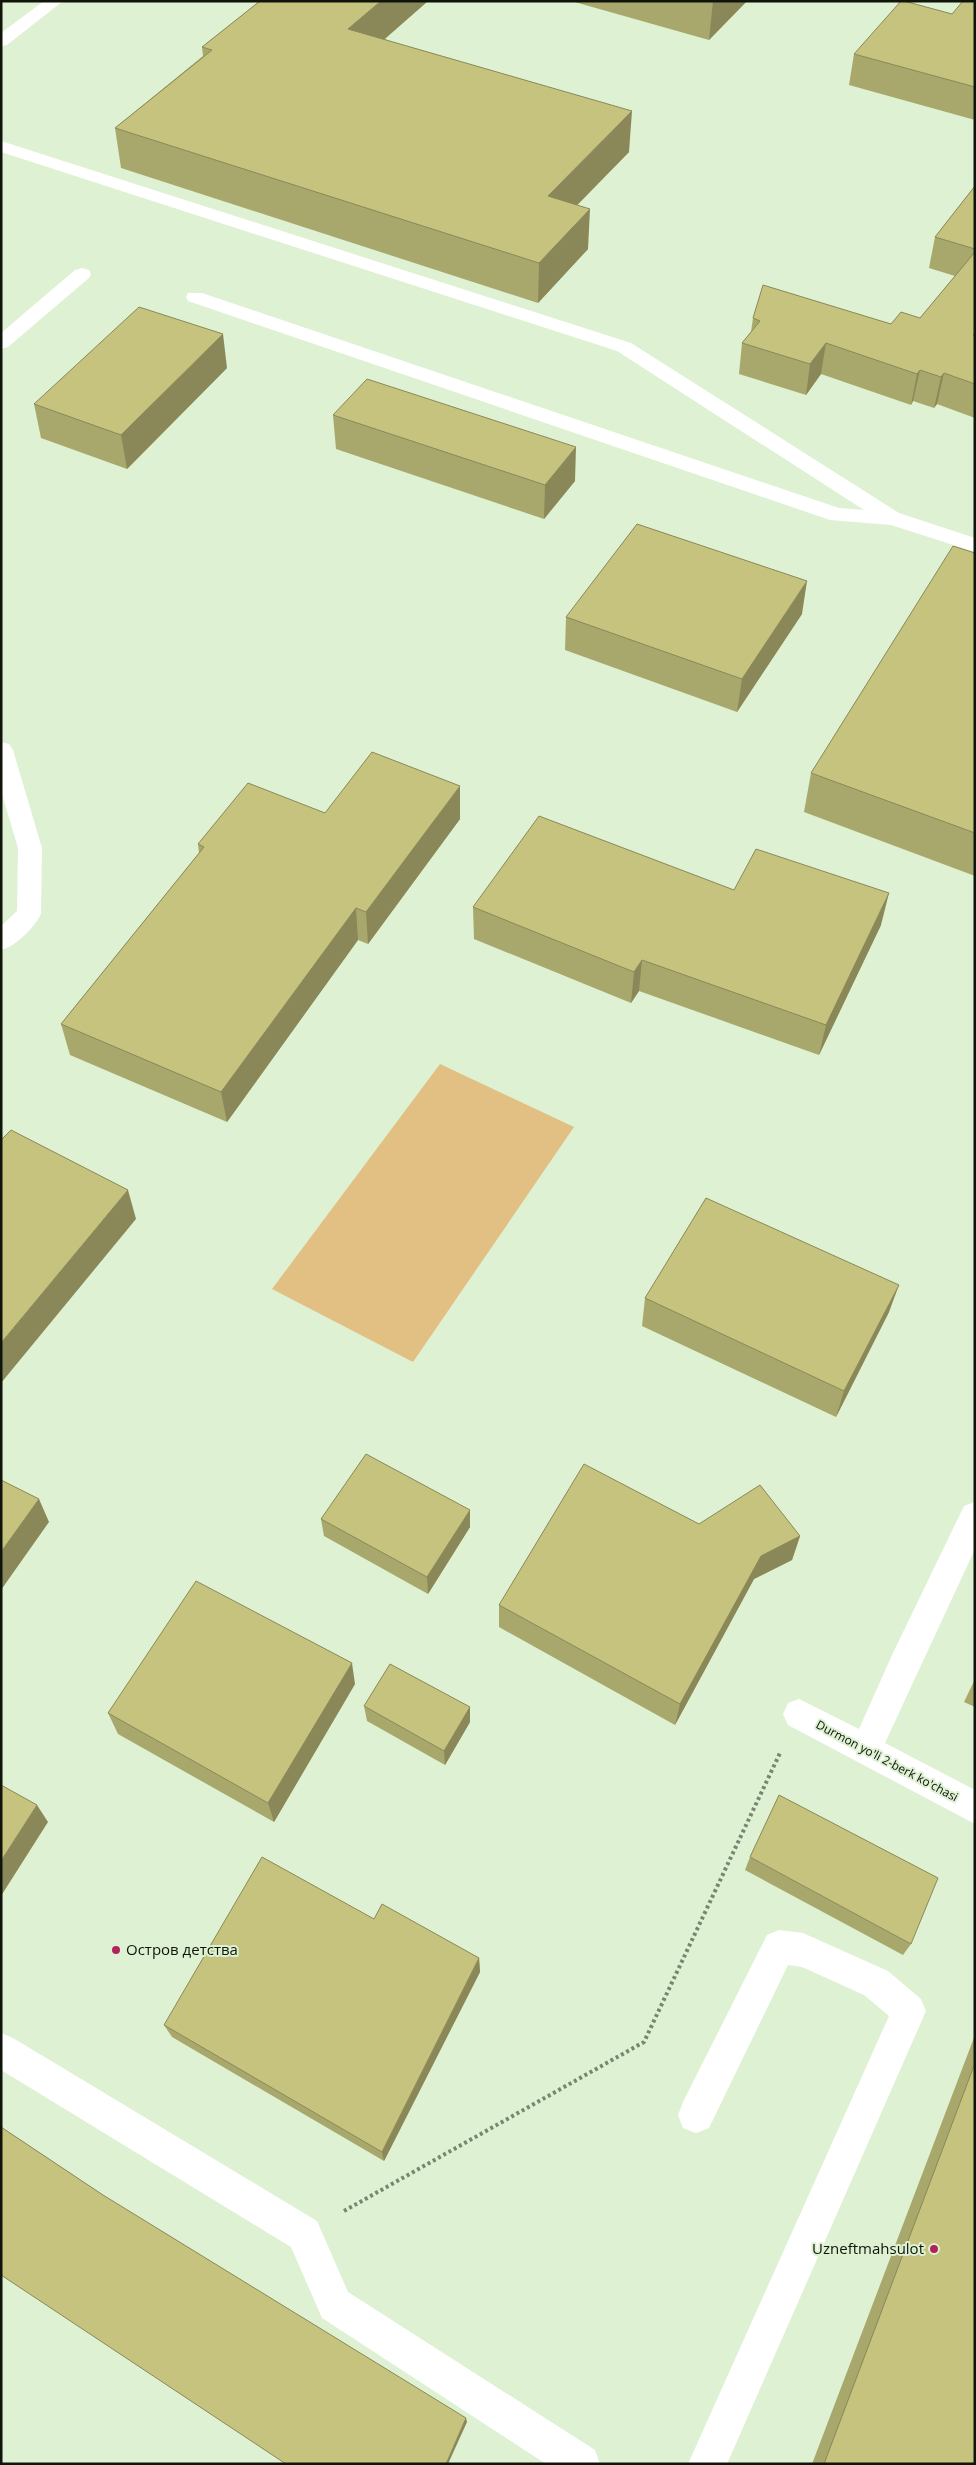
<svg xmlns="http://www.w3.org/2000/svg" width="976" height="2465" font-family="'Open Sans',sans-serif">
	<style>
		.green { fill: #e2bf82 }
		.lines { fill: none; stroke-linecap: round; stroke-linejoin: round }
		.path { stroke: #798571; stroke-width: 4; stroke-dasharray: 3 3; stroke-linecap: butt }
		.minor { fill: #fff; fill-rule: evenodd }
		.wall { fill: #a9a86c }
		.shaded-wall { fill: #8a8858 }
		.building { fill: #c5c37e; stroke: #8a8858 }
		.poi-dot { fill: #b12359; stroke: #def1d2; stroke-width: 2 }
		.labels { text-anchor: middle; stroke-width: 4; stroke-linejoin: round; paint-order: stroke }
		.street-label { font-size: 12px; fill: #0f150b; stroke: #def1d2 }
		.near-poi-label { font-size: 15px; fill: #0f150b; stroke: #def1d2; text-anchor: start }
	</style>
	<rect width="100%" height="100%" fill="#def1d2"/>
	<path class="green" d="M 440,1064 L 574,1127 L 413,1362 L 272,1289 Z"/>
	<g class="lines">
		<path class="path" d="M 344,2211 L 644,2042 L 780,1753"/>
		<path class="minor" d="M 44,1 L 63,1 L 7,45 L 1,46 L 1,33 Z
			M 1,141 L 631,343 L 899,513 L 975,538 L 975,552 L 891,525 L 830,520 L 188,301 L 186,297 L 188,293 L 202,293 L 839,508 L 864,510 L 617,351 L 1,152 Z
			M 82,268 L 89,270 L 91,274 L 89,278 L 8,347 L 1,349 L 1,333 L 75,270 Z
			M 1,742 L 9,744 L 13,750 L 42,848 L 41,914 C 34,928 16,946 1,950 L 1,926 L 17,911 L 18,848 L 1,791 Z
			M 975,1502 L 975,1549 L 885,1743 L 975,1790 L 975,1824 L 788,1725 L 783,1714 L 788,1703 L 799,1699 L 859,1729 L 892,1655 L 964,1506 Z
			M 779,1930 L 803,1933 L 888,1971 L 921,1999 L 926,2011 L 727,2464 L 688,2464 L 889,2016 L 864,1995 L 802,1967 L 788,1965 L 709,2128 L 696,2133 L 683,2128 L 678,2115 L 683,2102 L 767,1935 Z
			M 1,2033 L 13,2038 L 317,2221 L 348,2292 L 595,2450 L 600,2464 L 546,2464 L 322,2318 L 291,2247 L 1,2070 Z"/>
	</g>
	<path class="wall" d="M 260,1 L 428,1 L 385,39 L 629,152 L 577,205 L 588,249 L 538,303 L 121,168 L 115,128 L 203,56 L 202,47 Z
		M 571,1 L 747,1 L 709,40 Z
		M 975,1 L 975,120 L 849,85 L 854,54 L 952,14 Z
		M 975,186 L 975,418 L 937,404 L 934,408 L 913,401 L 911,405 L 821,374 L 806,395 L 739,374 L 742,343 L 751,332 L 753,318 L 891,324 L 920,318 L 955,276 L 929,268 L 935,237 Z
		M 227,368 L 127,469 L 41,438 L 34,404 Z
		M 333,415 L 575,481 L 544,519 L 336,449 Z
		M 975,553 L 975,876 L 804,812 L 811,773 Z
		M 802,614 L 737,712 L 565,650 L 566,617 Z
		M 325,813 L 460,819 L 368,944 L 358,940 L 227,1122 L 70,1055 L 61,1024 L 199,853 L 198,844 Z
		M 734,890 L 881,925 L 819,1055 L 639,991 L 631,1003 L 474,939 L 473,907 Z
		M 645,1298 L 889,1312 L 836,1417 L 642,1326 Z
		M 321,1519 L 470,1527 L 428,1594 L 324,1536 Z
		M 699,1524 L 800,1536 L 792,1560 L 754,1579 L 675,1725 L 499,1627 L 499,1605 Z
		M 975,1679 L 975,1707 L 964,1702 Z
		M 355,1684 L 274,1822 L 118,1734 L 108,1713 Z
		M 364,1706 L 470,1707 L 470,1722 L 445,1765 L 367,1721 Z
		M 750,1857 L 911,1944 L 903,1955 L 745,1870 Z
		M 374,1919 L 479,1958 L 480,1972 L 384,2161 L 172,2037 L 164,2025 Z
		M 975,2035 L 975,2464 L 812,2464 Z"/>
	<path class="shaded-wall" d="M 381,1 L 428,1 L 351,68 L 348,29 Z
		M 713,1 L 747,1 L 709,40 Z
		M 632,111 L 629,152 L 547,236 L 548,196 Z
		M 590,209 L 588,249 L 538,303 L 539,263 Z
		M 223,334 L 227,368 L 127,469 L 121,435 Z
		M 826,343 L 821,374 L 806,395 L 810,364 Z
		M 920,370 L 913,401 L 911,405 L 917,374 Z
		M 944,373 L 937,404 L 934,408 L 941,377 Z
		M 576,447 L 575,481 L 544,519 L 545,485 Z
		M 807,581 L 802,614 L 737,712 L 742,679 Z
		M 460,786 L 460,819 L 368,944 L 366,912 Z
		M 889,893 L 881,925 L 819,1055 L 826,1025 Z
		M 356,908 L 358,940 L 227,1122 L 221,1092 Z
		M 642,960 L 639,991 L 631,1003 L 634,972 Z
		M 128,1190 L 136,1219 L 1,1383 L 1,1343 Z
		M 899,1285 L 889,1312 L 836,1417 L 844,1391 Z
		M 39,1499 L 49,1522 L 1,1590 L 1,1552 Z
		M 470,1510 L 470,1527 L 428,1594 L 427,1577 Z
		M 800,1536 L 792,1560 L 754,1579 L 675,1725 L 680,1704 L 761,1556 Z
		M 352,1663 L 355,1684 L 274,1822 L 268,1803 Z
		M 470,1707 L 470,1722 L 445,1765 L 444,1751 Z
		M 37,1805 L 48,1822 L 1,1896 L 1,1861 Z
		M 479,1958 L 480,1972 L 384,2161 L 382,2152 Z
		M 466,2418 L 467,2422 L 448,2464 L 446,2464 Z"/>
	<path class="building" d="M 260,1 L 381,1 L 348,29 L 632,111 L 548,196 L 590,209 L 539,263 L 115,128 L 212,50 L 202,47 Z
		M 901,1 L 904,1 L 952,14 L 963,1 L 975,1 L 975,87 L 854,54 Z
		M 975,186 L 975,249 L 935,237 Z
		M 975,252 L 975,334 L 973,335 L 975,336 L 975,384 L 944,373 L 941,377 L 920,370 L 917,374 L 826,343 L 810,364 L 742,343 L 760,321 L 753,318 L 763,285 L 891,324 L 901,312 L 920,318 Z
		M 139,307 L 223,334 L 121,435 L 34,404 Z
		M 367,379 L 576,447 L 545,485 L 333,415 Z
		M 637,524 L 807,581 L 742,679 L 566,617 Z
		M 953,546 L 975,553 L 975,833 L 811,773 Z
		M 372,752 L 460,786 L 366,912 L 356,908 L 221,1092 L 61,1024 L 204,847 L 198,844 L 248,783 L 325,813 Z
		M 539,816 L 734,890 L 756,849 L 889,893 L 826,1025 L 642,960 L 634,972 L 473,907 Z
		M 11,1130 L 128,1190 L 1,1343 L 1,1140 Z
		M 706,1198 L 899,1285 L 844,1391 L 645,1298 Z
		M 366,1454 L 470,1510 L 427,1577 L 321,1519 Z
		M 584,1464 L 699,1524 L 760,1485 L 800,1536 L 761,1556 L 680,1704 L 499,1605 Z
		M 1,1480 L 39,1499 L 1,1552 Z
		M 196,1581 L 352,1663 L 268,1803 L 108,1713 Z
		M 390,1664 L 470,1707 L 444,1751 L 364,1706 Z
		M 1,1785 L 37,1805 L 1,1861 Z
		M 779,1795 L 938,1878 L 911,1944 L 750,1857 Z
		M 262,1857 L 374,1919 L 382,1904 L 479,1958 L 382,2152 L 164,2025 Z
		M 975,2063 L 975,2464 L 824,2464 Z
		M 1,2127 L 103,2195 L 466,2418 L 446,2464 L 286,2464 L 1,2275 Z"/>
	<g class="poi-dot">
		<circle cx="116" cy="1950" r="5"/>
		<circle cx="934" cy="2249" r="5"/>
	</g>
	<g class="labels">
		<g class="street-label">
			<text transform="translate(887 1761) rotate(28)" y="4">Durmon yo'li 2-berk ko'chasi</text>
		</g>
		<g class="near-poi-label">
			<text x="126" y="1955">Остров детства</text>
			<text x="924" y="2254" text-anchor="end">Uzneftmahsulot</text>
		</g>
	</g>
	<rect width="976" height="2465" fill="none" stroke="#0f150b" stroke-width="5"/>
</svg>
